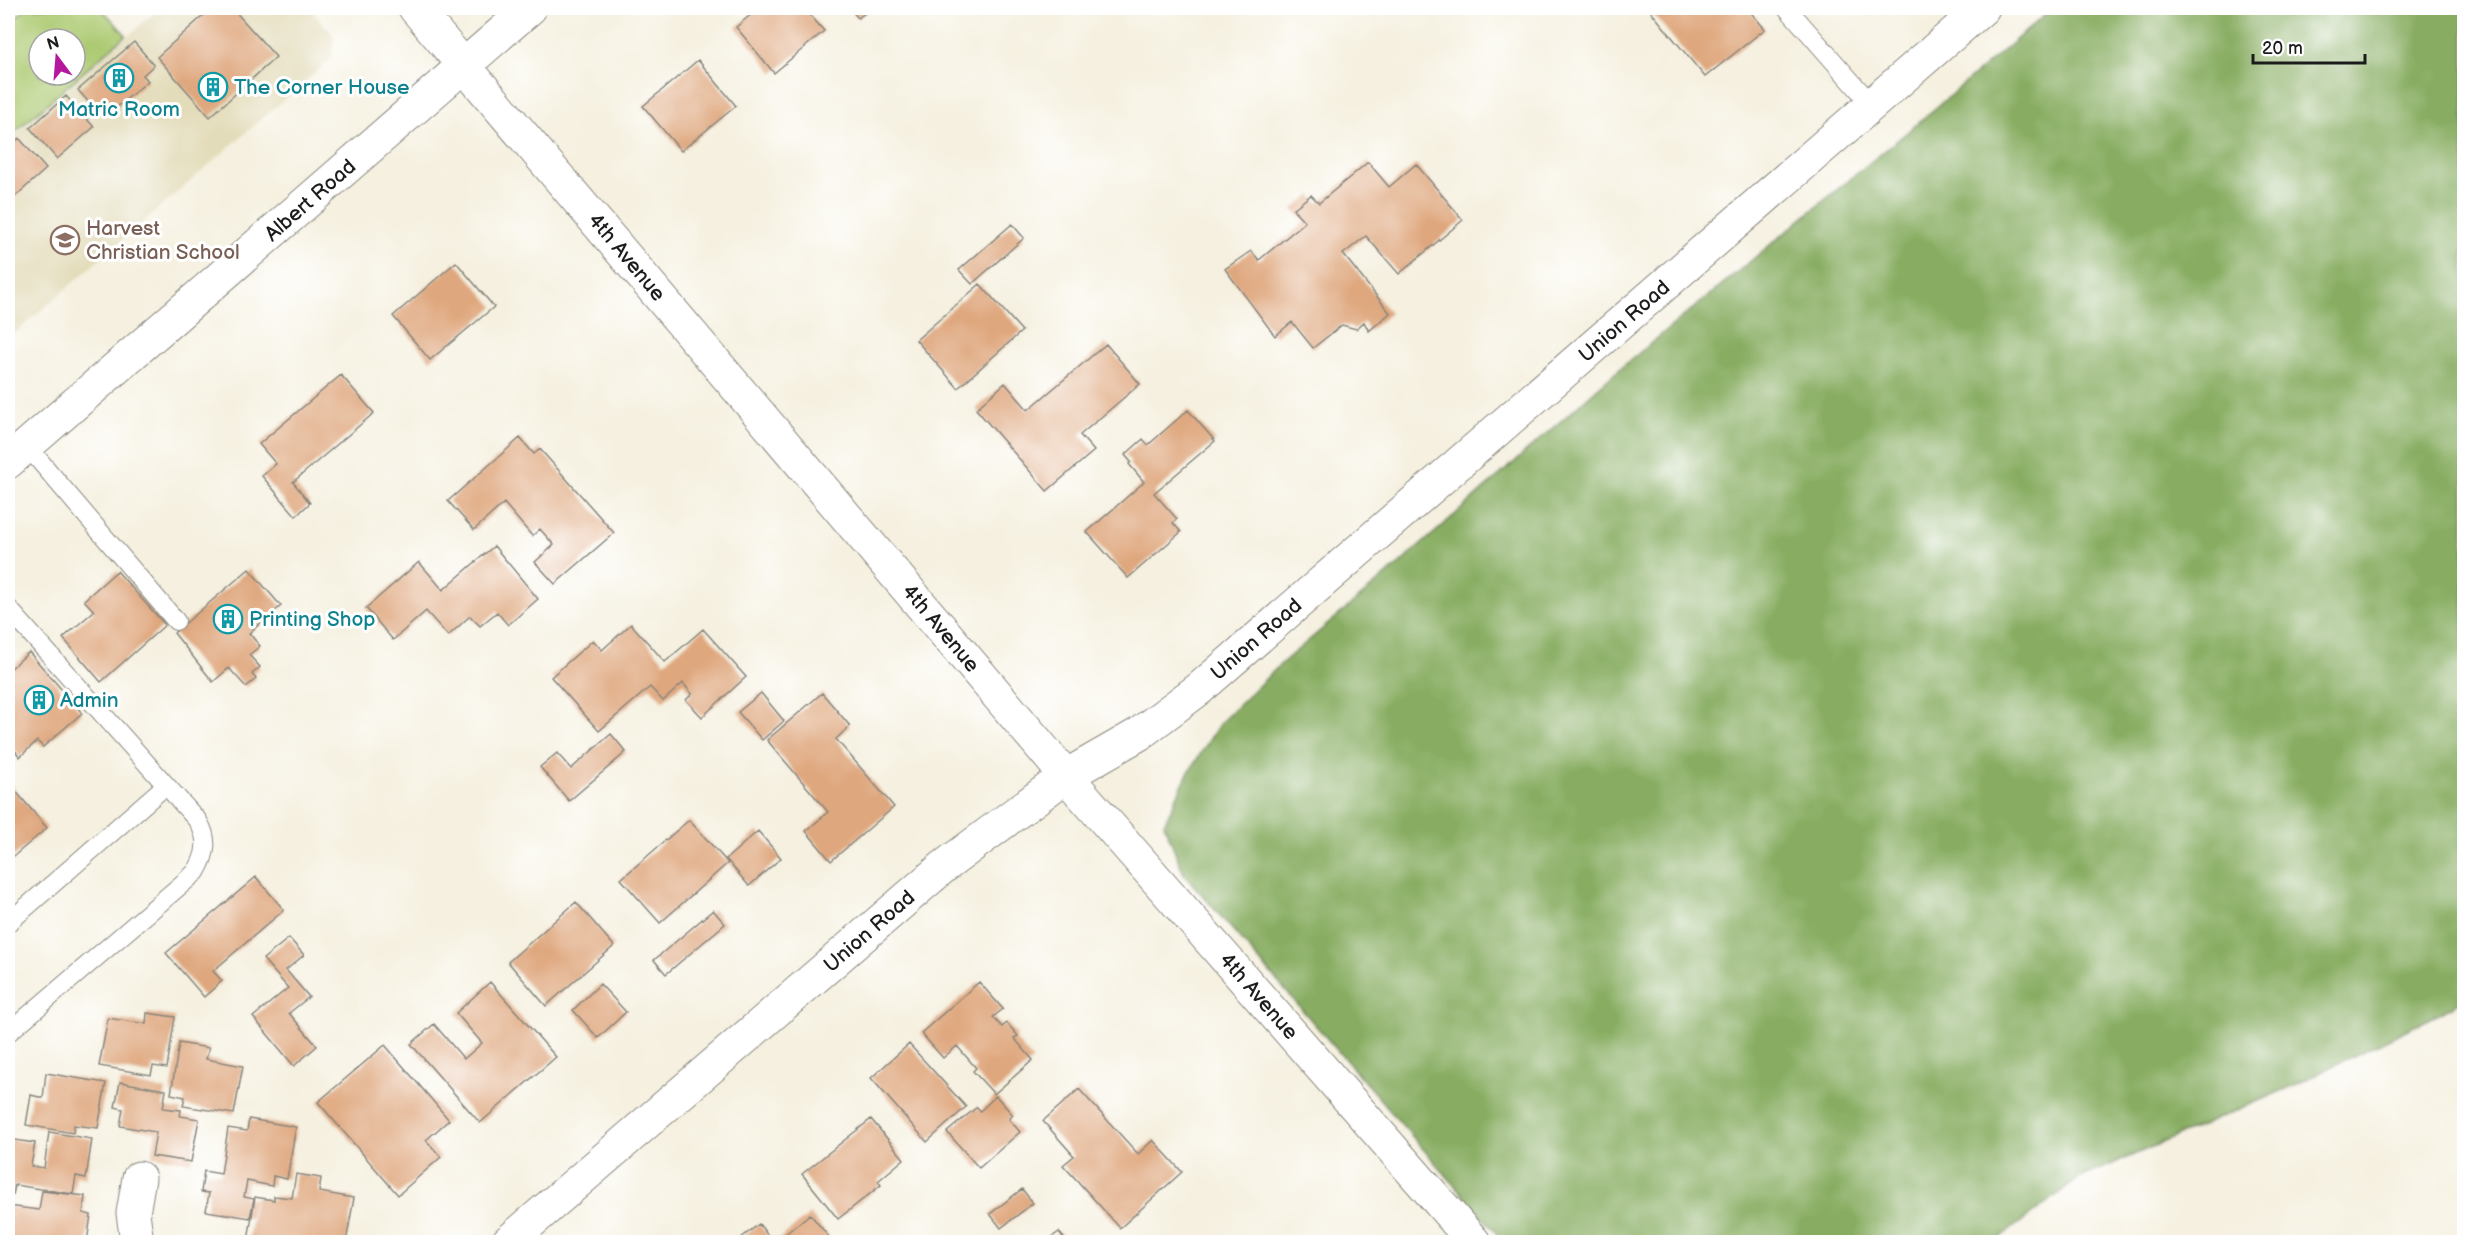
<svg xmlns="http://www.w3.org/2000/svg" width="2472" height="1250" font-family="'Balsamiq Sans',sans-serif">
	<style>
		.built { fill: #e3dcba }
		.green { fill: #abc970; stroke: #647246; stroke-width: 1.5; fill-rule: evenodd }
		.forest { fill: #88ad62; stroke: #52643f; stroke-width: 1.5 }
		.building { fill: #dfa77e }
		.lines { fill: none; stroke-linecap: round; stroke-linejoin: round }
		.service-casing { stroke: #88867e; stroke-width: 20 }
		.minor-casing { stroke: #88867e; stroke-width: 35 }
		.service { stroke: #fff; stroke-width: 18 }
		.minor { stroke: #fff; stroke-width: 33 }
		.labels { text-anchor: middle; stroke-width: 6; stroke-linejoin: round; paint-order: stroke }
		.culture-label { font-size: 21px; fill: #0d838f; stroke: #fff; text-anchor: start }
		.street-label { font-size: 21px; fill: #1c1c1c; stroke: #fff }
		.education-label { font-size: 21px; fill: #785e54; stroke: #fff; text-anchor: start }
	</style>
	<rect width="100%" height="100%" fill="#fff"/>
	<filter id="ink" filterUnits="userSpaceOnUse"><feTurbulence type="fractalNoise" baseFrequency=".0167" numOctaves="2"/><feDisplacementMap in="SourceGraphic" scale="12" xChannelSelector="R" yChannelSelector="G"/><feConvolveMatrix kernelMatrix="1 2 1 2 8 2 1 2 1" color-interpolation-filters="sRGB"/></filter>
	<filter id="wash" filterUnits="userSpaceOnUse"><feTurbulence type="fractalNoise" baseFrequency=".008" numOctaves="4" result="noise"/><feDisplacementMap in="SourceGraphic" scale="24" xChannelSelector="R" yChannelSelector="G"/><feGaussianBlur stdDeviation="1.35" result="paint"/><feColorMatrix in="noise" values="0 0 0 0 0 0 0 0 0 0 0 0 0 0 0 0 0 1.4 0 .05"/><feComposite in="paint" operator="in"/></filter>
	<g filter="url(#wash)">
		<rect width="100%" height="100%" fill="#f5f0df"/>
		<path class="built" d="M 160,8 L 309,8 L 334,36 L 332,58 L 8,339 L 8,141 Z"/>
		<path class="green" d="M 27,8 L 101,8 L 126,35 L 8,138 L 8,24 ZM 39,39 L 75,39 L 75,75 L 39,75 Z"/>
		<path class="forest" d="M 2053,8 L 2464,8 L 2464,997 L 2454,1006 L 2293,1086 L 2080,1178 L 1994,1242 L 1504,1242 L 1184,874 L 1164,824 L 1187,775 L 1220,723 L 1283,662 L 1396,567 L 1616,372 L 1906,133 Z"/>
		<g id="blocks">
			<path class="building" d="M 212,8 L 232,8 L 276,57 L 210,117 L 157,57 Z
				M 759,8 L 804,8 L 824,31 L 774,73 L 736,27 Z
				M 849,8 L 872,8 L 858,18 Z
				M 1648,8 L 1747,8 L 1765,29 L 1705,77 Z
				M 134,42 L 154,65 L 143,75 L 148,81 L 116,108 L 112,103 L 100,115 L 78,90 Z
				M 698,60 L 736,106 L 681,151 L 643,106 Z
				M 66,96 L 94,127 L 57,159 L 30,128 Z
				M 19,138 L 46,169 L 10,201 L 8,198 L 8,148 Z
				M 1368,162 L 1389,187 L 1416,164 L 1463,220 L 1399,274 L 1366,236 L 1343,254 L 1390,313 L 1369,331 L 1364,322 L 1356,329 L 1342,325 L 1313,348 L 1292,322 L 1275,336 L 1225,269 L 1251,251 L 1259,260 L 1305,222 L 1293,209 L 1311,195 L 1319,203 Z
				M 1012,224 L 1024,238 L 972,284 L 959,270 Z
				M 456,262 L 494,307 L 430,360 L 393,316 Z
				M 980,284 L 1022,331 L 958,388 L 916,340 Z
				M 1106,344 L 1140,384 L 1080,435 L 1094,451 L 1047,491 L 976,409 L 1005,383 L 1028,410 Z
				M 341,375 L 374,413 L 293,482 L 310,503 L 296,516 L 262,476 L 276,464 L 259,444 Z
				M 1188,410 L 1215,441 L 1154,493 L 1177,519 L 1173,523 L 1181,532 L 1128,578 L 1087,532 L 1144,482 L 1129,464 L 1131,462 L 1125,455 L 1143,439 L 1148,445 Z
				M 520,438 L 534,454 L 540,449 L 614,533 L 555,584 L 535,562 L 554,545 L 540,529 L 532,536 L 504,503 L 474,530 L 448,501 Z
				M 494,546 L 538,599 L 508,625 L 497,612 L 480,626 L 470,616 L 448,636 L 426,611 L 393,640 L 366,608 L 419,562 L 443,590 Z
				M 249,569 L 281,606 L 249,633 L 260,646 L 249,655 L 260,667 L 252,674 L 256,679 L 246,687 L 229,668 L 213,682 L 174,633 Z
				M 117,571 L 165,625 L 101,682 L 63,638 L 94,611 L 84,600 Z
				M 631,624 L 665,662 L 703,629 L 746,677 L 702,717 L 686,700 L 692,694 L 683,683 L 663,701 L 650,687 L 599,731 L 551,677 L 593,640 L 602,650 Z
				M 29,652 L 82,713 L 43,747 L 37,741 L 20,757 L 8,742 L 8,688 L 11,685 L 8,681 L 8,671 Z
				M 761,693 L 784,721 L 762,740 L 738,712 Z
				M 822,693 L 850,726 L 836,739 L 894,807 L 831,861 L 806,831 L 828,812 L 767,740 Z
				M 611,734 L 626,752 L 569,801 L 540,767 L 557,753 L 571,769 Z
				M 8,782 L 47,828 L 8,861 Z
				M 689,820 L 728,863 L 660,923 L 621,879 Z
				M 758,831 L 781,858 L 749,886 L 726,859 Z
				M 256,877 L 284,910 L 213,971 L 222,981 L 204,997 L 166,953 Z
				M 576,902 L 614,946 L 546,1006 L 508,962 Z
				M 713,910 L 725,924 L 666,974 L 654,960 Z
				M 289,938 L 304,955 L 286,970 L 309,997 L 289,1013 L 317,1046 L 294,1066 L 253,1017 L 288,988 L 263,959 Z
				M 490,982 L 556,1057 L 480,1123 L 411,1044 L 434,1024 L 464,1059 L 482,1043 L 456,1013 Z
				M 979,982 L 1003,1009 L 993,1017 L 1002,1027 L 1007,1023 L 1018,1036 L 1014,1038 L 1033,1060 L 994,1094 L 973,1071 L 976,1068 L 957,1046 L 943,1058 L 921,1033 Z
				M 600,984 L 626,1012 L 598,1038 L 573,1010 Z
				M 147,1013 L 175,1017 L 167,1068 L 153,1066 L 151,1075 L 99,1066 L 108,1018 L 146,1024 Z
				M 179,1043 L 209,1048 L 206,1059 L 243,1066 L 234,1114 L 183,1106 L 185,1097 L 171,1094 Z
				M 909,1044 L 966,1107 L 927,1142 L 871,1078 Z
				M 385,1045 L 449,1120 L 426,1140 L 441,1157 L 398,1195 L 318,1102 Z
				M 46,1073 L 106,1083 L 98,1128 L 74,1125 L 73,1133 L 26,1125 L 31,1095 L 43,1098 Z
				M 120,1082 L 166,1090 L 163,1108 L 181,1110 L 180,1116 L 199,1119 L 191,1162 L 152,1156 L 156,1132 L 120,1126 L 123,1109 L 115,1107 Z
				M 1079,1089 L 1138,1154 L 1153,1140 L 1182,1172 L 1120,1228 L 1063,1165 L 1074,1156 L 1043,1121 Z
				M 996,1096 L 1013,1115 L 1009,1119 L 1020,1132 L 979,1168 L 947,1132 L 977,1107 L 980,1111 Z
				M 249,1119 L 296,1127 L 287,1179 L 273,1176 L 272,1186 L 247,1181 L 244,1197 L 254,1199 L 250,1218 L 206,1211 L 209,1193 L 201,1192 L 204,1171 L 221,1174 L 228,1128 L 247,1131 Z
				M 871,1119 L 904,1159 L 878,1181 L 881,1185 L 838,1219 L 802,1174 Z
				M 49,1132 L 92,1139 L 86,1178 L 76,1176 L 73,1194 L 15,1185 L 13,1195 L 8,1194 L 8,1139 L 35,1143 L 31,1166 L 44,1168 Z
				M 296,1174 L 321,1178 L 319,1192 L 354,1198 L 346,1242 L 248,1241 L 255,1197 L 274,1200 L 274,1196 L 292,1198 Z
				M 1022,1189 L 1033,1203 L 1001,1228 L 990,1214 Z
				M 42,1191 L 85,1196 L 83,1213 L 91,1215 L 87,1242 L 8,1242 L 8,1206 L 39,1210 Z
				M 810,1214 L 833,1242 L 779,1242 L 777,1241 Z
				M 759,1224 L 773,1242 L 736,1242 Z
				M 1059,1232 L 1067,1242 L 1045,1242 Z"/>
		</g>
	</g>
	<g filter="url(#ink)">
		<use href="#blocks" fill-opacity="0" stroke="#88867e" stroke-width="1.5"/>
		<g class="lines">
			<g class="service-casing">
				<path id="service" d="M 1787,8 L 1872,105
					M 27,446 L 176,621
					M 8,608 L 198,821 C 209,839 207,854 196,872 L 8,1033
					M 8,923 L 165,786"/>
			</g>
			<g class="minor-casing">
				<path id="minor" d="M 415,8 L 1066,776 L 1474,1242
					M 8,462 L 530,8
					M 137,1242 L 133,1213 L 139,1178
					M 508,1242 L 942,868 L 1066,776 L 1139,734 L 1199,689 L 1983,8"/>
			</g>
			<use href="#service" class="service"/>
			<use href="#minor" class="minor"/>
		</g>
	</g>
	<defs>
		<g id="building-ring" transform="scale(1.5)"><circle r="9.5" fill="#fff" stroke="#0f9aa8" stroke-width="1.5"/><path d="M-4-6H4V6H1V3H-1V6H-4ZM-2.5-4.3h1.7v1.8h-1.7ZM.8-4.3h1.7v1.8H.8ZM-2.5-1h1.7V.8h-1.7ZM.8-1h1.7V.8H.8Z" fill="#0f9aa8"/></g>
		<g id="school-ring" transform="scale(1.5)"><circle r="9.5" fill="#fff" stroke="#8d6e63" stroke-width="1.5"/><path d="M0-5L7-2L0 1L-7-2ZM-4 1L0 2.5L4 1V4Q0 6-4 4Z" fill="#8d6e63"/></g>
	</defs>
	<g fill-rule="evenodd">
		<use href="#building-ring" x="119" y="78"/>
		<use href="#building-ring" x="213" y="87"/>
		<use href="#school-ring" x="65" y="240"/>
		<use href="#building-ring" x="228" y="619"/>
		<use href="#building-ring" x="39" y="700"/>
	</g>
	<g class="labels">
		<g class="culture-label">
			<text x="234" y="94">The Corner House</text>
			<text x="119" y="116" text-anchor="middle">Matric Room</text>
			<text x="249" y="626">Printing Shop</text>
			<text x="60" y="707">Admin</text>
		</g>
		<g class="street-label">
			<text transform="translate(310 200) rotate(-41)" y="7">Albert Road</text>
			<text transform="translate(627 257) rotate(50)" y="7">4th Avenue</text>
			<text transform="translate(1624 321) rotate(-41)" y="7">Union Road</text>
			<text transform="translate(941 628) rotate(50)" y="7">4th Avenue</text>
			<text transform="translate(1256 639) rotate(-41)" y="7">Union Road</text>
			<text transform="translate(869 931) rotate(-41)" y="7">Union Road</text>
			<text transform="translate(1259 996) rotate(49)" y="7">4th Avenue</text>
		</g>
		<g class="education-label">
			<text x="86" y="235">Harvest<tspan x="86" dy="24">Christian School</tspan></text>
		</g>
	</g>
	<rect width="2472" height="1250" fill="none" stroke="#fff" stroke-width="30"/>
	<g transform="translate(57 57) rotate(344)"><circle r="28" fill="#ffffff" stroke="#a4a4a4" stroke-width="1.5"/>
	<path d="M0-4.5L10 22L0 15L-10 22Z" fill="#b5179e"/>
	<text y="-9" font-size="16" font-weight="bold" text-anchor="middle" fill="#1c1c1c">N</text>
	</g>
	<path d="M2253 54v9h112v-9" fill="none" stroke="#1c1c1c" stroke-width="3"/>
	<text x="2262" y="54" font-size="18" fill="#1c1c1c" stroke="#ffffff" stroke-width="4.5" paint-order="stroke">20 m</text>
</svg>
